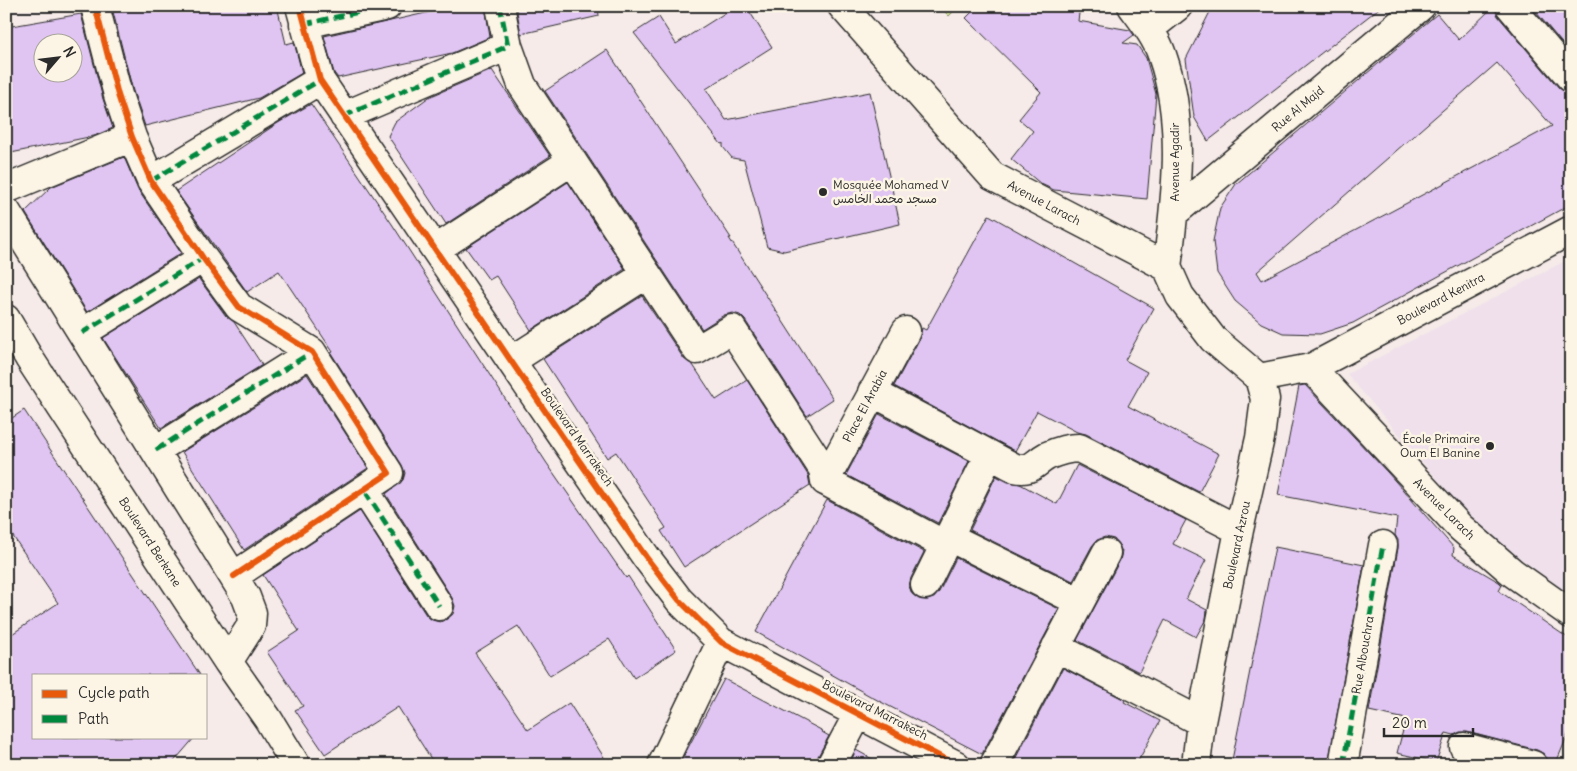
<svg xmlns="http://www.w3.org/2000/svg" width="1577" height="771" font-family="Delius,'Playpen Sans Arabic',sans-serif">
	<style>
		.built { fill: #efe0eb }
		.green { fill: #d2e599; stroke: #7e8862 }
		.building { fill: #e0c5f3; stroke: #2b2b2b; fill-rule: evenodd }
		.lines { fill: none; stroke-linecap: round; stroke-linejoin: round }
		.minor-casing { stroke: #2b2b2b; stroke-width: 31 }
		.minor { stroke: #fcf5e5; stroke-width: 28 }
		.quiet { stroke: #00873e; stroke-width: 5; stroke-dasharray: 10 5; stroke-linecap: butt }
		.cycleway-casing { stroke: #fcf5e5; stroke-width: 9 }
		.cycleway { stroke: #e8590c; stroke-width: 6 }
		.poi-dot { fill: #2b2b2b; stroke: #fcf5e5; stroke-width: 2 }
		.labels { text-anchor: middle; stroke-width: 5; stroke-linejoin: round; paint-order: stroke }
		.street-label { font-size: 12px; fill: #2b2b2b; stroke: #fcf5e5 }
		.poi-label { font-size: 12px; fill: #2b2b2b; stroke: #fcf5e5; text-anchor: start }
	</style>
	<rect width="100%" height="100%" fill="#f6ebe8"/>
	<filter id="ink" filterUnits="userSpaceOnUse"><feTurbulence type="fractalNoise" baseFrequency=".02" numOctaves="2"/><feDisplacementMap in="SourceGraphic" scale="10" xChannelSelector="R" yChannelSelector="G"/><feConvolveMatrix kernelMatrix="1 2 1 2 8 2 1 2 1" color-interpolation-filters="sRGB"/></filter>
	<g filter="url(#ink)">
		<path class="built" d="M 1571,258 L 1571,595 L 1524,561 L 1470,517 L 1347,374 Z"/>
		<path class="green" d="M 939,6 L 959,6 L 949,16 Z"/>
		<path class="building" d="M 136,6 L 277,6 L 286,44 L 294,42 L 302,73 L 259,98 L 145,126 L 133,91 L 113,12 Z
			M 438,6 L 485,6 L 490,37 L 452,53 L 338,78 L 334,73 L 324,36 L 439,10 Z
			M 516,6 L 598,6 L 599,16 L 521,34 Z
			M 736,6 L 746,6 L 772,47 L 706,89 L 726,120 L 870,92 L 900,224 L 784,251 L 767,247 L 744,160 L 732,158 L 723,147 L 723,143 L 721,144 L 634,33 L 659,17 L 676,44 Z
			M 978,6 L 1080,6 L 1078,21 L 1130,30 L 1134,35 L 1123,43 L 1137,45 L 1146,58 L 1156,94 L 1147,199 L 1054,190 L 1041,184 L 1011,159 L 1033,131 L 1019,119 L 1041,92 L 966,18 Z
			M 1213,6 L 1382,6 L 1208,141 L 1194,117 L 1186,59 Z
			M 1494,6 L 1498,16 L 1559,88 L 1565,92 L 1571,93 L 1571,204 L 1353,323 L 1320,334 L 1283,333 L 1261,323 L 1235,301 L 1217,273 L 1213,241 L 1220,208 L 1236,184 L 1437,14 L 1459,40 ZM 1497,63 L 1552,126 L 1262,280 L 1257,272 Z
			M 1531,6 L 1571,6 L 1571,54 Z
			M 81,14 L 103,99 L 113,128 L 94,136 L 6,154 L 6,27 ZM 42,42 L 72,42 L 72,72 L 42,72 Z
			M 607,50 L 731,238 L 729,238 L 833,399 L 807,416 L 745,320 L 740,315 L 733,313 L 724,315 L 702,329 L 545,91 Z
			M 492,70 L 550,156 L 446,224 L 388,136 L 395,122 L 429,97 Z
			M 311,104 L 392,224 L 546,462 L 626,578 L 628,576 L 676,650 L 634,678 L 609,639 L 550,676 L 518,626 L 475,653 L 528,730 L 569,703 L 609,765 L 435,765 L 398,707 L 325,754 L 295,710 L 303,706 L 267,652 L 299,631 L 263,575 L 360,511 L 426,615 L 432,620 L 440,622 L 447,619 L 453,614 L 455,606 L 452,598 L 386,494 L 403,480 L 405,473 L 402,465 L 331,353 L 333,352 L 279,271 L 247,292 L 176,191 L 278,123 Z
			M 124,157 L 138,190 L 181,253 L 87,312 L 25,212 L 51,187 Z
			M 568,182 L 625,269 L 531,330 L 496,276 L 489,280 L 466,248 Z
			M 989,215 L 1154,308 L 1125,360 L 1147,372 L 1128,406 L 1219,454 L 1199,492 L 1086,434 L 1077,432 L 1037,411 L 1015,451 L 894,386 L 920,338 L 922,328 L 926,330 Z
			M 199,279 L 226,316 L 234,322 L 262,365 L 161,428 L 103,338 Z
			M 642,296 L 684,359 L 693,365 L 716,400 L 747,380 L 808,475 L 810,485 L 684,567 L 661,531 L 666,528 L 616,452 L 607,458 L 543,359 Z
			M 307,374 L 368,468 L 244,550 L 182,452 Z
			M 1305,385 L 1388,473 L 1454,548 L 1453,555 L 1499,582 L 1502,585 L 1499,591 L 1571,640 L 1571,727 L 1556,763 L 1548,760 L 1544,754 L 1537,750 L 1467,732 L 1460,732 L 1454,735 L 1446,733 L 1436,762 L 1397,753 L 1406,719 L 1369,711 L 1398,548 L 1398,540 L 1395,535 L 1397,518 L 1278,495 L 1299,386 Z
			M 24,410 L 200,675 L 34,675 L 34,737 L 195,737 L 171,765 L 6,765 L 6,638 L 58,603 L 6,526 L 6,422 Z
			M 879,414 L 969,461 L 938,523 L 846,475 Z
			M 1077,465 L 1186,520 L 1173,544 L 1206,560 L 1186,599 L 1207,610 L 1206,619 L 1196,637 L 1165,620 L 1139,672 L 1077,640 L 1120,560 L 1122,552 L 1119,545 L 1114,539 L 1105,537 L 1097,540 L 1092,546 L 1073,581 L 970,530 L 996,476 L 1008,482 L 1020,484 L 1057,504 Z
			M 827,500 L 924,552 L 911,578 L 909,586 L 912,594 L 919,599 L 927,600 L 934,598 L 939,592 L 956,558 L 1059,609 L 982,754 L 879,701 L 756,632 Z
			M 1275,547 L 1364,565 L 1328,765 L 1231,765 Z
			M 1063,668 L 1125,700 L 1124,702 L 1160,721 L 1136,765 L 1012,765 Z
			M 724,679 L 823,731 L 822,732 L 829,736 L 817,758 L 816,765 L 679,765 Z
			M 856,750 L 883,765 L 849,765 Z"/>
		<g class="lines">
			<g class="minor-casing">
				<path id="minor" d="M 95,6 L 118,95 L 132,137 L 151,181 L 203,258 L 239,307 L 312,352 L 389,473 L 234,576
					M 300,6 L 320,80 L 562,436 L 646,557 L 679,600 L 721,642 L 956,765
					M 500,6 L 508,46 L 522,85 L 697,350 L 732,329 L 823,469 L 825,481
					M 842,6 L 992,176 L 1167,267 L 1180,296 L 1213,339 L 1259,378
					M 1132,6 C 1143,21 1156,37 1162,55 C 1186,123 1176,198 1167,267
					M 1510,6 L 1571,78
					M 304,24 L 387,6
					M 1149,29 L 1178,6
					M 344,116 L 508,46
					M 151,181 L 320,80
					M 6,189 L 132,137
					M 6,211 L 246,597 L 252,613 L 251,626 L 228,662
					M 1175,212 L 1421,6
					M 436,249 L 572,161
					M 6,319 L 29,358 L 228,662 L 268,719 L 296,765
					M 82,333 L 203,258
					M 511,361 L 647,274
					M 1311,368 L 1460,527 L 1513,573 L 1571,614
					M 872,392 L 1015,468 C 1032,472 1034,463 1047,456 C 1058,451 1067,448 1079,448 L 1239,530
					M 156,450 L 312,352
					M 825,481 L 906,331
					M 825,481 L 945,545
					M 365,491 L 439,606
					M 949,537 L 1080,602
					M 925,585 L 989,455
					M 1056,647 L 1201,722
					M 1464,747 L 1533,765
					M 662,765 L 721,642
					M 831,765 L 858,714
					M 994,765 L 1106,553
					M 1196,765 L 1201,722 L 1239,530 L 1260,438 L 1265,399 L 1259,378 L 1311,368 L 1571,230
					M 1343,765 L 1383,545"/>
			</g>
			<use href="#minor" class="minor"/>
			<path class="quiet" d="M 304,24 L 387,6
				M 344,116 L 508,46 L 500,6
				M 151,181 L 320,80
				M 82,333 L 203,258
				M 156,450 L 312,352
				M 365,491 L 439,606
				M 1343,765 L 1383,545"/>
			<g class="cycleway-casing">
				<path id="cycleway" d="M 95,6 L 118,95 L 132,137 L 151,181 L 203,258 L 239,307 L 312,352 L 389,473 L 234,576
					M 300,6 L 320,80 L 562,436 L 646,557 L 679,600 L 721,642 L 956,765"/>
			</g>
			<use href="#cycleway" class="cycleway"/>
		</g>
	</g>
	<g class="poi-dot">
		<circle cx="823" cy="192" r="5"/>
		<circle cx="1490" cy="446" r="5"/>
	</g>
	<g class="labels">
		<g class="street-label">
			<text transform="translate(1298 109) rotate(-40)" y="4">Rue Al Majd</text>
			<text transform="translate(1175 162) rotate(-90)" y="4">Avenue Agadir</text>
			<text transform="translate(1044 203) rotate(28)" y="4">Avenue Larach</text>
			<text transform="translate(1441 299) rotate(-28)" y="4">Boulevard Kenitra</text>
			<text transform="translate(865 406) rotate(-62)" y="4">Place El Arabia</text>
			<text transform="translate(577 437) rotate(55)" y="4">Boulevard Marrakech</text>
			<text transform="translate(1444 509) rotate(45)" y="4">Avenue Larach</text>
			<text transform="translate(150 542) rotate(57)" y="4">Boulevard Berkane</text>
			<text transform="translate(1237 545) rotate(-78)" y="4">Boulevard Azrou</text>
			<text transform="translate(1363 655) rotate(-80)" y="4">Rue Albouchra</text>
			<text transform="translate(875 710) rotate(27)" y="4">Boulevard Marrakech</text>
		</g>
		<g class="poi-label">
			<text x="833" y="189">Mosquée Mohamed V<tspan x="833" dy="14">مسجد محمد الخامس</tspan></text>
			<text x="1480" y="443" text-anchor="end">École Primaire<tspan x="1480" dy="14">Oum El Banine</tspan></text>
		</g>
	</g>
	<rect width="1577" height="771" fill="none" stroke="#fcf5e5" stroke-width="25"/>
	<rect x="12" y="12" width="1552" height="746" fill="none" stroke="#2b2b2b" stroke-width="2" filter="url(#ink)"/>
	<rect x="32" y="674" width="175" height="65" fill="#fcf5e5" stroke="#a8a49b"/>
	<rect x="42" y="690" width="25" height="8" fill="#e8590c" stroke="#a8a49b"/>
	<text x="78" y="698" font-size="15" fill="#2b2b2b">Cycle path</text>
	<rect x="42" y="715" width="25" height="8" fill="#00873e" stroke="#a8a49b"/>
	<text x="78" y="724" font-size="15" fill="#2b2b2b">Path</text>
	<g transform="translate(58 58) rotate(62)"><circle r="24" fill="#fcf5e5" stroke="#a8a49b"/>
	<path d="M0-4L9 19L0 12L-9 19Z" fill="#2b2b2b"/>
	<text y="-8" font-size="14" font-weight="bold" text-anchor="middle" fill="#2b2b2b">N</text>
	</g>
	<path d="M1384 728v8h89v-8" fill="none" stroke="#2b2b2b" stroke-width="2.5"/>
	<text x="1392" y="728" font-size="15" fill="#2b2b2b" stroke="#fcf5e5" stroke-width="4" paint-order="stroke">20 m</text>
</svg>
